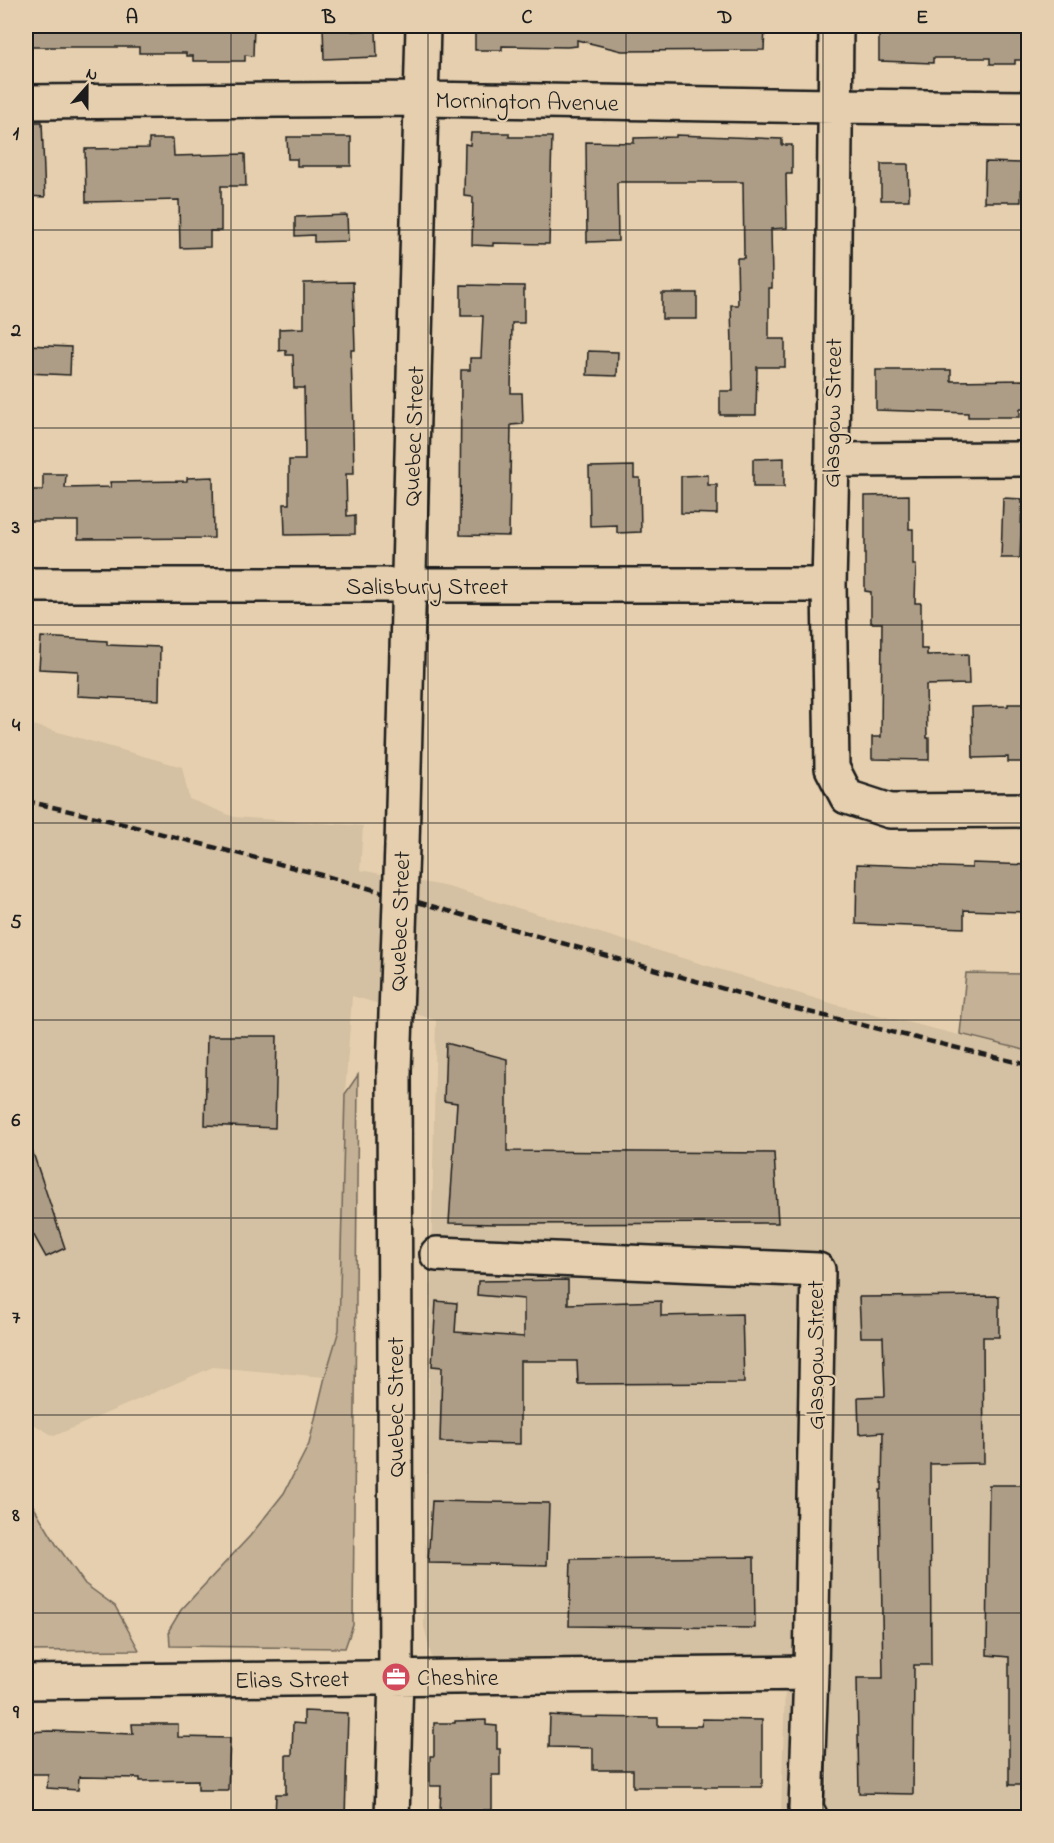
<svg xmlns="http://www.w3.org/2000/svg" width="1054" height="1843" font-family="'Indie Flower',sans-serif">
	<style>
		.built { fill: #d4c0a2 }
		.green { fill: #c4b196; stroke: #706659; stroke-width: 1.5 }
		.building { fill: #ad9d86; stroke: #1c1c1c; stroke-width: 1.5 }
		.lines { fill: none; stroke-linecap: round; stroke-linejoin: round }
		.minor-casing { stroke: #1c1c1c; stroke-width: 38 }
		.minor { stroke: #e5cfae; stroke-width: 33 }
		.rail { stroke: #1c1c1c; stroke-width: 4.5; stroke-dasharray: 9 4.5; stroke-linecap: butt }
		.minor-bridge-casing { stroke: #1c1c1c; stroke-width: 38; stroke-linecap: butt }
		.minor-bridge { stroke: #e5cfae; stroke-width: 33 }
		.grid { fill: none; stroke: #1c1c1c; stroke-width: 1.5; stroke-opacity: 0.55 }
		.labels { text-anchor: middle; stroke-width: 4.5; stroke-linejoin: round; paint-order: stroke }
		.street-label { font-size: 24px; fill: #1c1c1c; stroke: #e5cfae }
		.poi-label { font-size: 24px; fill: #1c1c1c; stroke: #e5cfae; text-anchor: start }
		.neatline { fill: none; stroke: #1c1c1c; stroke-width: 2 }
		.grid-label { font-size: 20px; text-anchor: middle; font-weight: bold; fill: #1c1c1c }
	</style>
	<rect width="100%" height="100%" fill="#e5cfae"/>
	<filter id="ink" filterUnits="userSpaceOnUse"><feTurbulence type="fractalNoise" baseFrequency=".0167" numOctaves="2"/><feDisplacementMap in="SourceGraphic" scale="12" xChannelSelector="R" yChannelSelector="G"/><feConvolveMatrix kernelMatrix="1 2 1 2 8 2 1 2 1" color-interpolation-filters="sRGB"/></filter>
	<g filter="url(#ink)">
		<path class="built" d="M 26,723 L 182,767 L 189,799 L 234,817 L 363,826 L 360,870 L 448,887 L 837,1005 L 1028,1052 L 1028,1817 L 781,1817 L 785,1689 L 439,1688 L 424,1626 L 436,1020 L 352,996 L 345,1094 L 339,1330 L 325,1377 L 213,1367 L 54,1436 L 26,1420 Z"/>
		<path class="green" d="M 966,973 L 1028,974 L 1028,1051 L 960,1034 Z
			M 358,1075 L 353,1625 L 345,1648 L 170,1646 L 169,1630 L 181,1610 L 250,1536 L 284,1493 L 309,1444 L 325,1377 L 339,1330 L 345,1094 Z
			M 26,1494 L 56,1544 L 85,1584 L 115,1606 L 139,1650 L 26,1651 Z"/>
		<path class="building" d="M 26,26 L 254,26 L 253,56 L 245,55 L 245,61 L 193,61 L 193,56 L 186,56 L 186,53 L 139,53 L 139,47 L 26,47 Z
			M 323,26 L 352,26 L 352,31 L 376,30 L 377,57 L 324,59 Z
			M 475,26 L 765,26 L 764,50 L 622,51 L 577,40 L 577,46 L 567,47 L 502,46 L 502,50 L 475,50 Z
			M 890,26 L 1029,26 L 1029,60 L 1015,60 L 1015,64 L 990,64 L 990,58 L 933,58 L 933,63 L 879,61 L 879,33 L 891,34 Z
			M 26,122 L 42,122 L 45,197 L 26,196 Z
			M 471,133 L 509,133 L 509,137 L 552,137 L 549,244 L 493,243 L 493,246 L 472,245 L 473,197 L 464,196 L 465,144 L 470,145 Z
			M 676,135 L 782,139 L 782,145 L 792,145 L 792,174 L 786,174 L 787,228 L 771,229 L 772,280 L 772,288 L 769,288 L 769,339 L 785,339 L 785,367 L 757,367 L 756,415 L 720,415 L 720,391 L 733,391 L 731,305 L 738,305 L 737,258 L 744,258 L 743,182 L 619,182 L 617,183 L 618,241 L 587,242 L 586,142 L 634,143 L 634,138 L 676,137 Z
			M 287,137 L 351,137 L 351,166 L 297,166 L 297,159 L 288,159 Z
			M 149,139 L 173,139 L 174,156 L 245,154 L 246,186 L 221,186 L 221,231 L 210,231 L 210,247 L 180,248 L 179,200 L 86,202 L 85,149 L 149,148 Z
			M 985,162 L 1022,163 L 1021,202 L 984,202 Z
			M 881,164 L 908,164 L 909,200 L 881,200 Z
			M 347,215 L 348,241 L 314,242 L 314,235 L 295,236 L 295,217 Z
			M 353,282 L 355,350 L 351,350 L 354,474 L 346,474 L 347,516 L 355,515 L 355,534 L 285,535 L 284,504 L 289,504 L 289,460 L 305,460 L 304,388 L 294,388 L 293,355 L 286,355 L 286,350 L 279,351 L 279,329 L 304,328 L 304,283 Z
			M 461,285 L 524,286 L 524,323 L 512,323 L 511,393 L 522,393 L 523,424 L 511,425 L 509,536 L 460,535 L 461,370 L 470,370 L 470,358 L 481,358 L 483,316 L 461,316 Z
			M 662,293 L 697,293 L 697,319 L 662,319 Z
			M 26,345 L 71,347 L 70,375 L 26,373 Z
			M 588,351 L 618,352 L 617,376 L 587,375 Z
			M 876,370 L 951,370 L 951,381 L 1029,380 L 1029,409 L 1020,409 L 1020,417 L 968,417 L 968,413 L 876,410 Z
			M 784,458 L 784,487 L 753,487 L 753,459 Z
			M 634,466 L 634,478 L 640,478 L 641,532 L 617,533 L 617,525 L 590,526 L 589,467 Z
			M 43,474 L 66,474 L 65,488 L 111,487 L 110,482 L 187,481 L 187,478 L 213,477 L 214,538 L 78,539 L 78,521 L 26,521 L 26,490 L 43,490 Z
			M 708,475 L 708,485 L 717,485 L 717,514 L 681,513 L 681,476 Z
			M 909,495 L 909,529 L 913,529 L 913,565 L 916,565 L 915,603 L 921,603 L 921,649 L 927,649 L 927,655 L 968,654 L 969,684 L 926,685 L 927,738 L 929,738 L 929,760 L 872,759 L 872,737 L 881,737 L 882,623 L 871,623 L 871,592 L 865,591 L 865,496 Z
			M 1003,498 L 1022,499 L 1020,558 L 1001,558 Z
			M 41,637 L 107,641 L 107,645 L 160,647 L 159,700 L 77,696 L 78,671 L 39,669 Z
			M 1008,704 L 1029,704 L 1029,762 L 1008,762 L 1008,757 L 973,758 L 972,707 L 1008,706 Z
			M 972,863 L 1029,865 L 1029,912 L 964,910 L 964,928 L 856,924 L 857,864 L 972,868 Z
			M 207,1036 L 277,1036 L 275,1128 L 205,1125 Z
			M 446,1043 L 507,1059 L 507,1151 L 774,1153 L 778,1223 L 497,1224 L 449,1223 L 457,1103 L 444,1101 Z
			M 26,1141 L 29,1141 L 65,1248 L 46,1257 L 26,1221 Z
			M 568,1280 L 568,1304 L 661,1301 L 661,1316 L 742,1314 L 744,1383 L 578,1384 L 577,1361 L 520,1361 L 520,1444 L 440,1442 L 442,1367 L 432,1366 L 436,1301 L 457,1303 L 455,1332 L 524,1337 L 524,1299 L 477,1295 L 478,1281 Z
			M 999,1296 L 999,1337 L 983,1337 L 984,1463 L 930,1464 L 931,1665 L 914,1665 L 913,1794 L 859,1793 L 857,1678 L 883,1678 L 880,1490 L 882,1490 L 883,1432 L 859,1434 L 858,1397 L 885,1396 L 883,1337 L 861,1337 L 859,1297 Z
			M 989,1485 L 1029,1485 L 1029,1785 L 1009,1785 L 1009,1657 L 987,1655 Z
			M 432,1501 L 549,1503 L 547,1565 L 428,1563 Z
			M 754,1557 L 755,1628 L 569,1626 L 571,1559 Z
			M 304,1711 L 348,1713 L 345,1818 L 275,1817 L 276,1794 L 286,1794 L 286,1755 L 292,1755 L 293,1723 L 304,1724 Z
			M 550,1715 L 580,1717 L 658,1718 L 658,1726 L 701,1726 L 703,1719 L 762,1720 L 762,1787 L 633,1787 L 633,1770 L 593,1770 L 593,1748 L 549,1747 Z
			M 486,1720 L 486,1725 L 497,1726 L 497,1749 L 500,1749 L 500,1775 L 492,1775 L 492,1810 L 483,1810 L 483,1815 L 440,1814 L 441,1786 L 430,1786 L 430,1756 L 434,1756 L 434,1723 L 455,1723 L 455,1721 Z
			M 132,1724 L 178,1724 L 178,1737 L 230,1738 L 228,1790 L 198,1790 L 198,1780 L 140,1781 L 140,1778 L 79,1777 L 78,1790 L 47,1788 L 48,1774 L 26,1774 L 26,1732 L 49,1731 L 133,1734 Z"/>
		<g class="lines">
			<g class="minor-casing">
				<path id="minor" d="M 836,26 L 832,460 L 829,585 L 832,768 L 847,797 L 890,811 L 1028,810
					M 26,102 L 422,99 L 834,106 L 1028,108
					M 832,460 L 1028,459
					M 26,585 L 829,585
					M 402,846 L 423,26
					M 437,1254 L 818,1270 L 811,1673 L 806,1808 L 811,1818
					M 26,1682 L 811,1673
					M 392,1818 L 396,1677 L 394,1070"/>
			</g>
			<use href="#minor" class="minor"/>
			<path class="rail" d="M 26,801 L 100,818 L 322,875 L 784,1006 L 1028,1065"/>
			<g class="minor-bridge-casing">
				<path id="minor-bridge" d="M 394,1070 L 402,846"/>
			</g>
			<use href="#minor-bridge" class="minor-bridge"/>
		</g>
	</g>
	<path class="grid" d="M 231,26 L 231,1818M 428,26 L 428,1818M 626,26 L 626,1818M 823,26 L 823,1818M 26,230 L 1028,230M 26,428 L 1028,428M 26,625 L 1028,625M 26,823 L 1028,823M 26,1020 L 1028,1020M 26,1218 L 1028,1218M 26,1415 L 1028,1415M 26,1613 L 1028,1613"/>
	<defs>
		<g id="office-disc" transform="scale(1.5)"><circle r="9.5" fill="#d1495b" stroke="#e5cfae"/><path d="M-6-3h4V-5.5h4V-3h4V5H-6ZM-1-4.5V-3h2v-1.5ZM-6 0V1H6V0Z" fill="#fff"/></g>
	</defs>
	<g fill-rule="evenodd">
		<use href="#office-disc" x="396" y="1677"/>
	</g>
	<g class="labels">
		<g class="street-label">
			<text transform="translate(527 101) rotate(1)" y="8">Mornington Avenue</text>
			<text transform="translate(832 413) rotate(-89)" y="8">Glasgow Street</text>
			<text transform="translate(413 436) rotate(-88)" y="8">Quebec Street</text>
			<text x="427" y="594">Salisbury Street</text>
			<text transform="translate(399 921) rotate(-88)" y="8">Quebec Street</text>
			<text transform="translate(815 1355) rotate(-90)" y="8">Glasgow Street</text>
			<text transform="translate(395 1407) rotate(-90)" y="8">Quebec Street</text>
			<text transform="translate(292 1679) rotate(-1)" y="8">Elias Street</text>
		</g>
		<g class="poi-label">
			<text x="417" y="1685">Cheshire</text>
		</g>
	</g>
	<rect width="1054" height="1843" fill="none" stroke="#e5cfae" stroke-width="66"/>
	<g transform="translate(87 87) rotate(21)" stroke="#e5cfae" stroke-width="4.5" paint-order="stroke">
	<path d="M0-4.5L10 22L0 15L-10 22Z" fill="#1c1c1c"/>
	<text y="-9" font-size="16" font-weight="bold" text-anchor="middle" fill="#1c1c1c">N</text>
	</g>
	<rect x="33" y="33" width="988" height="1777" class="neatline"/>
	<g class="grid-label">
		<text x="132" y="23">A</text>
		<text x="329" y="23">B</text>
		<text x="527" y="23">C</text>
		<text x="725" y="23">D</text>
		<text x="922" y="23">E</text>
		<text x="16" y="139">1</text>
		<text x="16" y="336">2</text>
		<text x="16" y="533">3</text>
		<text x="16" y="731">4</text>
		<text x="16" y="928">5</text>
		<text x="16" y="1126">6</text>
		<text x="16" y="1323">7</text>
		<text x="16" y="1521">8</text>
		<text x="16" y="1718">9</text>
	</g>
</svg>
